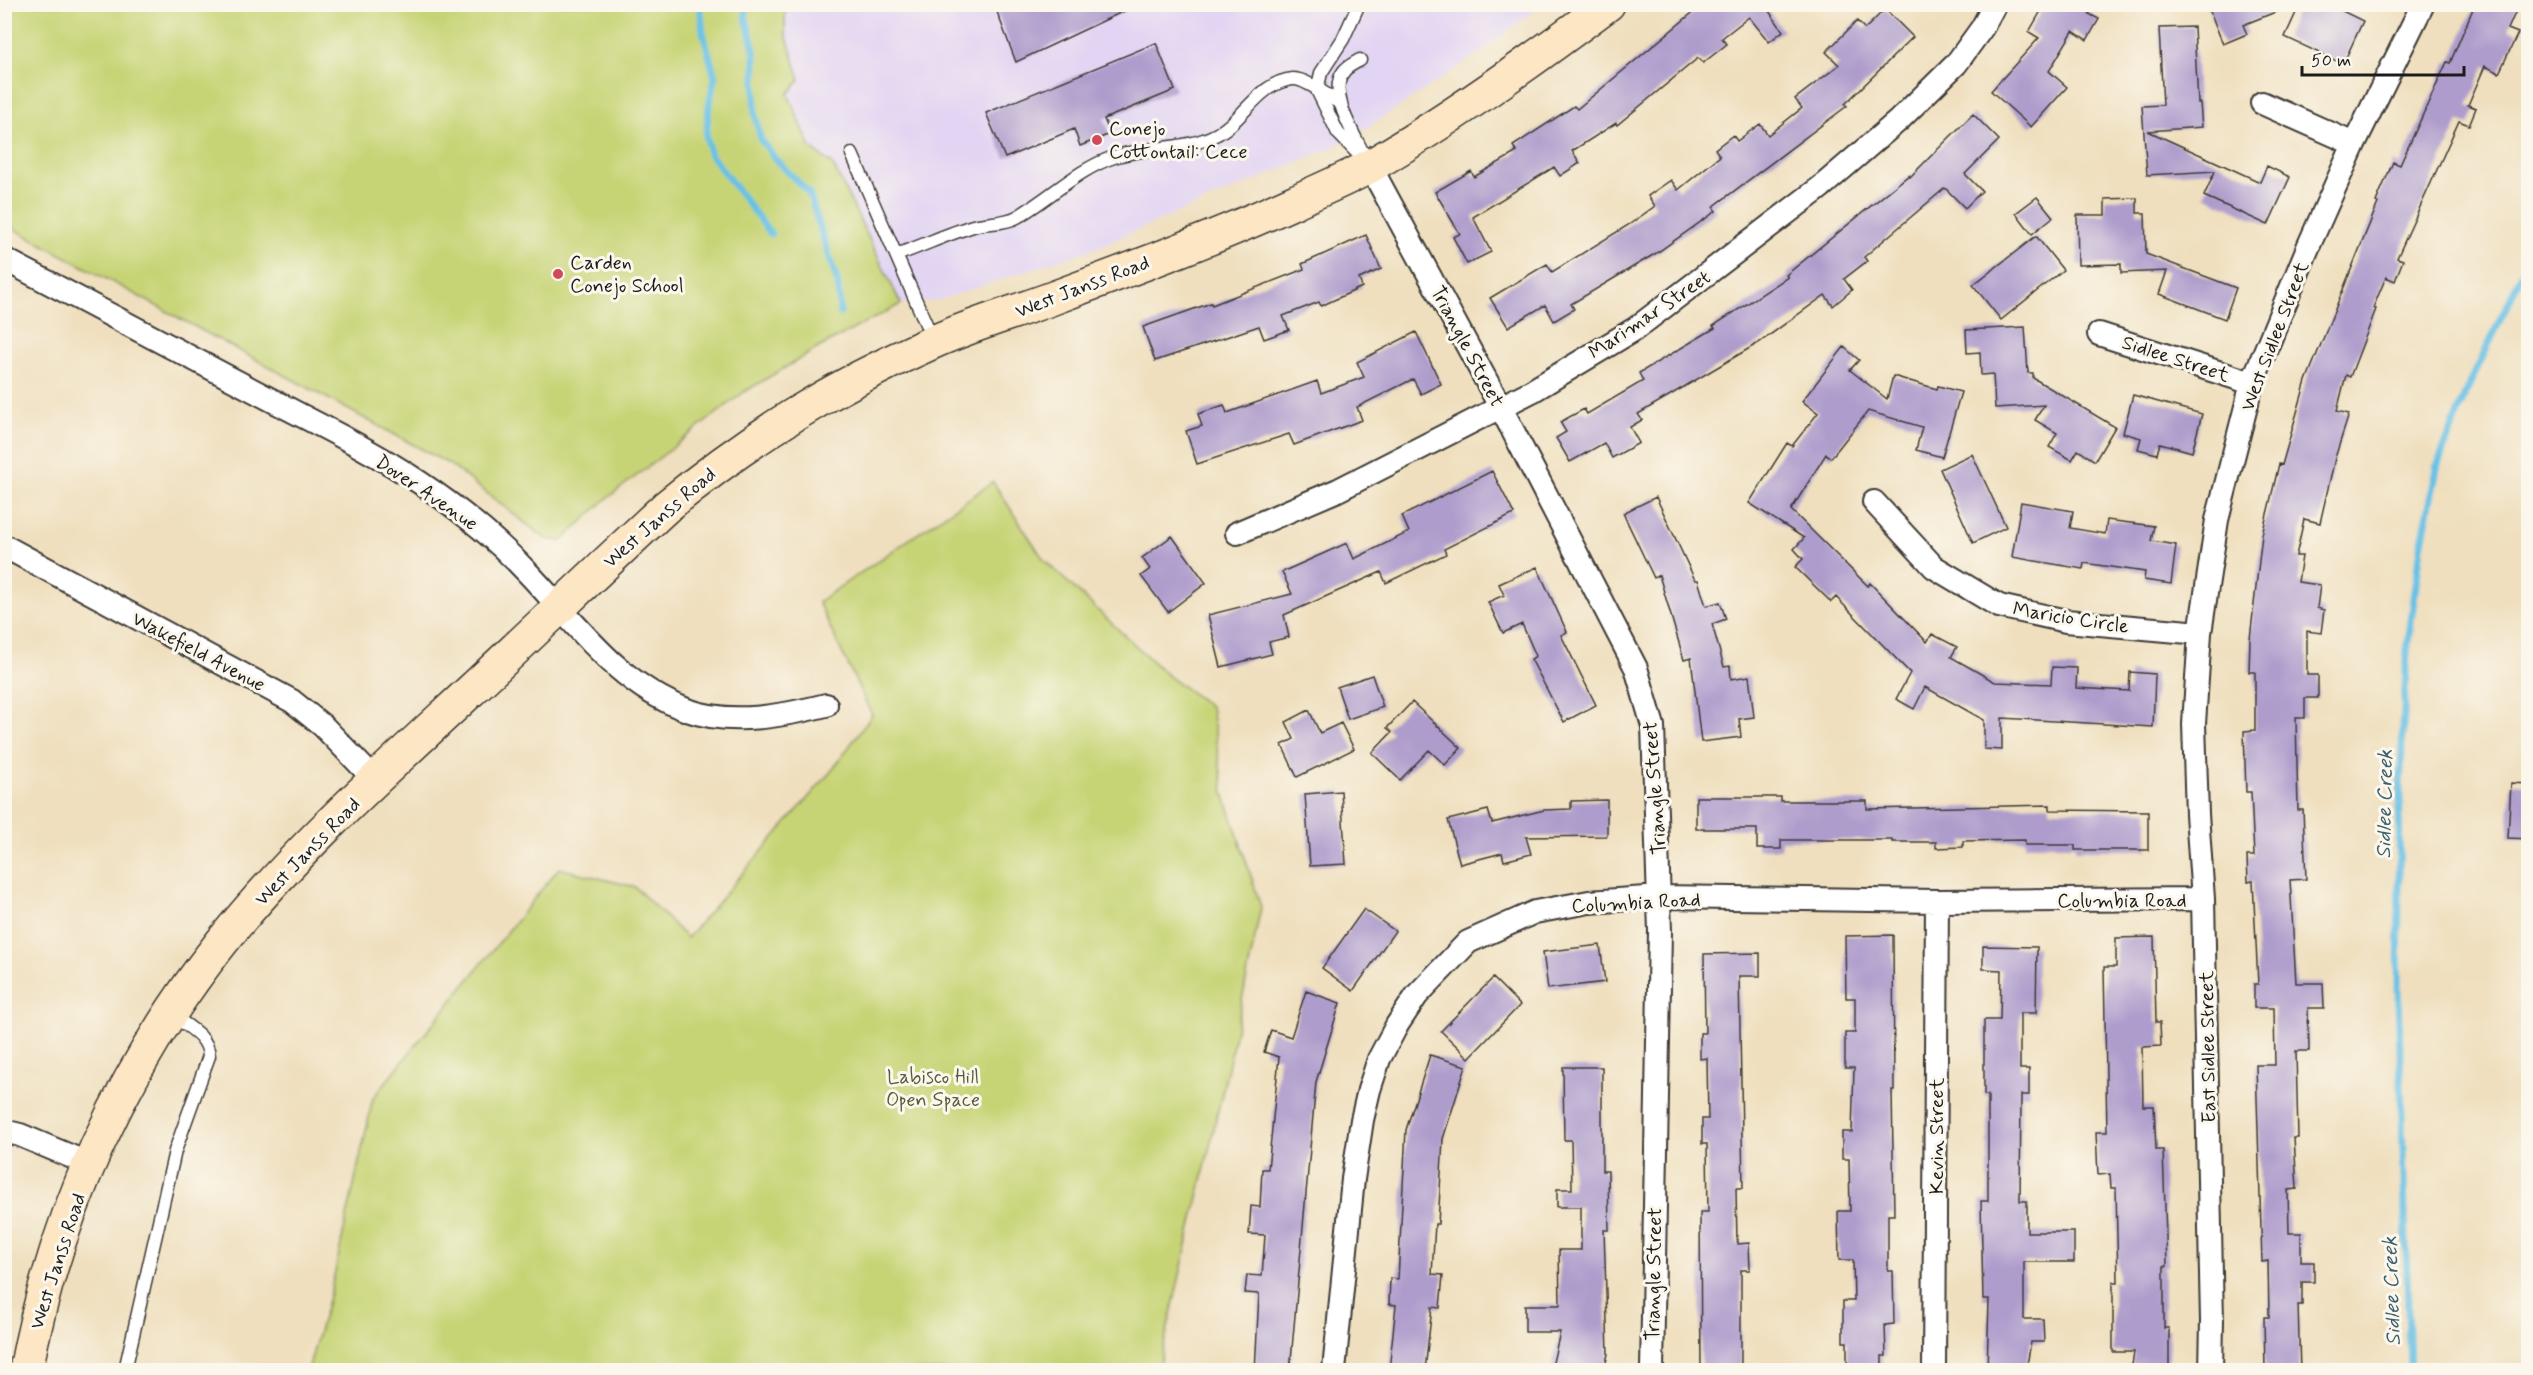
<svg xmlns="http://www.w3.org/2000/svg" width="2533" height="1375" font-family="Mynerve,sans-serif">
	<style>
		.built { fill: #e2d4f3 }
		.green { fill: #c7d476; stroke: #727849; stroke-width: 1.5 }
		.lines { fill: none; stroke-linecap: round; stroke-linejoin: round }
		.stream { stroke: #68c1e5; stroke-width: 7 }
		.building { fill: #ae9ccc }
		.service-casing { stroke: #3c3934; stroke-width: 15 }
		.minor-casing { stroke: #3c3934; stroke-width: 26 }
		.secondary-casing { stroke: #3c3934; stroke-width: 36 }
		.service { stroke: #fff; stroke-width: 12 }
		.minor { stroke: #fff; stroke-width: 22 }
		.secondary { stroke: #fce6c4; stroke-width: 33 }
		.poi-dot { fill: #d1495b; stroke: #fbf7ec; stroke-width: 2 }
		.labels { text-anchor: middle; stroke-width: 6; stroke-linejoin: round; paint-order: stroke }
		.poi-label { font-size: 20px; fill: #1c1c1c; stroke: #fbf7ec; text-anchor: start }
		.street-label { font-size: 20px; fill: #1c1c1c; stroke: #fbf7ec }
		.park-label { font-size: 20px; fill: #585c3c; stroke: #fbf7ec }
		.water-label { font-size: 21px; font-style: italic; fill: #3a5e6c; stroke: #fbf7ec }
	</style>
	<rect width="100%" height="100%" fill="#fbf7ec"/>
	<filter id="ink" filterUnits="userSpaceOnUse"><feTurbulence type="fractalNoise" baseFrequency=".0167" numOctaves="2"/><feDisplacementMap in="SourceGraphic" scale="12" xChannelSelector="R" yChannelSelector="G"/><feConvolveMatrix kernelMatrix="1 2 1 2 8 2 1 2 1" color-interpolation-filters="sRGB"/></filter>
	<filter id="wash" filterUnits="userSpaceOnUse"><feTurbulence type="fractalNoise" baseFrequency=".008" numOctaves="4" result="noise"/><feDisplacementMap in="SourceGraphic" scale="24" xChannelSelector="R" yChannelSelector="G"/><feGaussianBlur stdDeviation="1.35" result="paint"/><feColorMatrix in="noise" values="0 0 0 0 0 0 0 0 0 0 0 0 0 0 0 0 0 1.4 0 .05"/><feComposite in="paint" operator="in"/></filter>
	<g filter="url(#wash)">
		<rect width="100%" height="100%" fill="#efdfbe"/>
		<path class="built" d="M 4,5 L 1542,5 L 1481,52 L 1373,124 L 1331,148 L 1095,248 L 939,300 L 901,304 L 818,348 L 744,392 L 675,443 L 604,501 L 562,541 L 546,539 L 449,464 L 5,224 Z"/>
		<path class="green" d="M 4,5 L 785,5 L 785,31 L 800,80 L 788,94 L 811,148 L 833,165 L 901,304 L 818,348 L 744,392 L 604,501 L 562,541 L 546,539 L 449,464 L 5,224 Z
			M 993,482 L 1044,560 L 1166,674 L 1211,707 L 1224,793 L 1261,907 L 1230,1059 L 1158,1370 L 308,1370 L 331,1290 L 373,1098 L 559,868 L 635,887 L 687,938 L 833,769 L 872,715 L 818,602 Z"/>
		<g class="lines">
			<path class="stream" d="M 700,4 L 703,32 L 715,77 L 709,105 L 706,136 L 710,154 L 771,234
				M 745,4 L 746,18 L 755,54 L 755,115 L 761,140 L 776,160 L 809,193 L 838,284 L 840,313
				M 2410,1370 L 2398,990 L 2400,788 L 2407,651 L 2421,547 L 2438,464 L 2466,392 L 2528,261"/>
		</g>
		<g id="blocks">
			<path class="building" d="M 994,4 L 1139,4 L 1016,62 Z
				M 1703,4 L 1764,4 L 1783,31 L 1769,42 L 1749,17 L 1722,38 L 1727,44 L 1703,63 L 1698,58 L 1617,125 L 1616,123 L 1572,151 L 1580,163 L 1560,176 L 1554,167 L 1473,217 L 1491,252 L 1467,264 L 1453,237 L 1460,234 L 1435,192 L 1471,171 L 1474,177 L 1517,152 L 1513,146 L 1574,106 L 1577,109 Z
				M 2045,4 L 2095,4 L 2089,14 L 2099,19 L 2087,40 L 2073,31 L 2049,71 L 2067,87 L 2031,127 L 1991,91 L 2039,38 L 2029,32 Z
				M 2207,4 L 2293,4 L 2293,5 L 2243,25 L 2247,34 L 2223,44 Z
				M 2300,4 L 2328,4 L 2363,21 L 2343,64 L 2285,37 Z
				M 2475,4 L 2519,4 L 2508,29 L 2518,33 L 2499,73 L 2485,66 L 2468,105 L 2476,108 L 2469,125 L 2459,121 L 2397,258 L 2403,260 L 2395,281 L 2386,277 L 2373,308 L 2376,309 L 2350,377 L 2346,375 L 2337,411 L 2349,414 L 2335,458 L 2320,523 L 2304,519 L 2296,556 L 2302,556 L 2298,582 L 2320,585 L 2317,608 L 2324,610 L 2321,633 L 2307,631 L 2307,675 L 2318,675 L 2318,698 L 2305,698 L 2305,718 L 2296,718 L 2298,810 L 2303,810 L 2306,879 L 2290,880 L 2296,983 L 2323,983 L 2324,1008 L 2308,1008 L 2309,1051 L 2296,1051 L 2298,1138 L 2294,1138 L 2297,1189 L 2288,1190 L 2289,1233 L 2301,1233 L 2301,1262 L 2314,1262 L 2314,1282 L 2302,1282 L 2302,1305 L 2298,1305 L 2300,1371 L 2265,1371 L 2264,1317 L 2269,1317 L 2268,1261 L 2262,1262 L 2256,1065 L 2275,1065 L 2274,1008 L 2254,1008 L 2254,984 L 2258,984 L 2253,881 L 2248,882 L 2247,856 L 2254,856 L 2251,792 L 2246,792 L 2244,731 L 2255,730 L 2255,672 L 2249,672 L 2250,639 L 2262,535 L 2279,464 L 2282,465 L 2306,381 L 2378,203 L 2376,202 L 2393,162 L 2400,165 L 2447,62 L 2450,63 Z
				M 1885,9 L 1913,37 L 1845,104 L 1847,106 L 1713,207 L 1716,211 L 1658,252 L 1571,304 L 1574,309 L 1554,321 L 1545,305 L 1508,327 L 1490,298 L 1547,264 L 1552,272 L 1630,224 L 1655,206 L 1648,196 L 1671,180 L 1678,190 L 1720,156 L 1715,149 L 1733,135 L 1737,141 L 1760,124 L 1768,135 L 1802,108 L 1795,99 L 1839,65 L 1826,52 L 1857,21 L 1865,29 Z
				M 2194,27 L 2198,103 L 2200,103 L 2202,127 L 2148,131 L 2260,182 L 2267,166 L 2290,177 L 2268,225 L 2204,196 L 2215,171 L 2147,175 L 2142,106 L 2163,105 L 2159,28 Z
				M 1156,43 L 1175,90 L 1104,119 L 1110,134 L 1080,146 L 1074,129 L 1005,158 L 986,113 Z
				M 1973,114 L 1999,140 L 1965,174 L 1982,191 L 1965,208 L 1945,188 L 1864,257 L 1867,261 L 1844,279 L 1852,290 L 1833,306 L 1825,295 L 1760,342 L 1638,414 L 1642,420 L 1630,427 L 1639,443 L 1612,458 L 1604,443 L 1570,462 L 1556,438 L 1566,432 L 1560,422 L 1584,409 L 1587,414 L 1643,381 L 1639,373 L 1715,328 L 1713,326 L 1788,277 L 1786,275 L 1909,175 L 1910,177 Z
				M 2037,197 L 2053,217 L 2032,234 L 2016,213 Z
				M 2137,198 L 2137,213 L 2145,213 L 2146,254 L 2236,288 L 2225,319 L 2159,294 L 2167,271 L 2121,273 L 2121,264 L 2078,265 L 2077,215 L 2105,215 L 2105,199 Z
				M 1366,235 L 1381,269 L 1359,279 L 1362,287 L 1321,306 L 1319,302 L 1283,316 L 1289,330 L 1264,339 L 1259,326 L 1155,361 L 1143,327 L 1211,303 L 1212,305 L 1304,269 L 1302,264 Z
				M 2036,236 L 2063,270 L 2001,320 L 1973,285 Z
				M 2025,327 L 2028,373 L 2033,373 L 2033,378 L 2115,427 L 2095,461 L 2078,450 L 2072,460 L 2049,447 L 2057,433 L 2035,420 L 2044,405 L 1995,408 L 1993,374 L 1981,375 L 1980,352 L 1967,353 L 1966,330 Z
				M 1416,332 L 1441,384 L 1421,394 L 1413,379 L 1357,407 L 1362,420 L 1294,445 L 1289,434 L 1197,464 L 1186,431 L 1202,426 L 1198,414 L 1224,405 L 1227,413 L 1317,381 L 1321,393 L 1364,377 L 1357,362 Z
				M 1844,347 L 1859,360 L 1850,370 L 1887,399 L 1893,376 L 1937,389 L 1938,386 L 1961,392 L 1942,457 L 1916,450 L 1922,427 L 1868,411 L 1831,458 L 1826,454 L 1791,510 L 1868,586 L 1870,583 L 1927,642 L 1932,634 L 1957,647 L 1951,657 L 1995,682 L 2051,684 L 2052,667 L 2077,668 L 2076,688 L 2129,691 L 2130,672 L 2155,674 L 2153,727 L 2002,718 L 2002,750 L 1984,749 L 1984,720 L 1925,687 L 1914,709 L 1896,699 L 1910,673 L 1836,597 L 1831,602 L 1795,567 L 1803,559 L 1794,549 L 1804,538 L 1749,503 L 1787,443 L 1792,446 L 1818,413 L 1802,401 Z
				M 2133,395 L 2202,414 L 2192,452 L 2160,443 L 2157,454 L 2138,449 L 2141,438 L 2123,433 Z
				M 1972,454 L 2006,527 L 1973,543 L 1940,469 Z
				M 1492,471 L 1514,514 L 1444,549 L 1446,554 L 1386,583 L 1381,572 L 1284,615 L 1289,637 L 1269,642 L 1272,654 L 1221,667 L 1208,615 L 1292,594 L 1282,572 L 1347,543 L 1354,559 L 1409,532 L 1402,516 Z
				M 1656,497 L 1695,580 L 1698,580 L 1706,606 L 1720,602 L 1726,619 L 1712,624 L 1724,667 L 1730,666 L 1731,679 L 1749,676 L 1754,717 L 1739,719 L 1741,737 L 1701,742 L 1691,658 L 1684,660 L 1659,575 L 1654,578 L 1623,513 Z
				M 2021,502 L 2073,511 L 2070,528 L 2105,534 L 2107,520 L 2154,526 L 2151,541 L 2176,545 L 2171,584 L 2144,580 L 2145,572 L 2084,563 L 2083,569 L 2012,557 Z
				M 1172,536 L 1206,583 L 1168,612 L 1141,576 L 1150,569 L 1142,558 Z
				M 1537,567 L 1567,632 L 1561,635 L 1596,705 L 1564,722 L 1531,659 L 1536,656 L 1522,624 L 1503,633 L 1488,602 L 1504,595 L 1499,584 Z
				M 1372,675 L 1383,707 L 1348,719 L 1337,687 Z
				M 1412,702 L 1461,748 L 1445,765 L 1429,750 L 1400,780 L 1372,753 L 1392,732 L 1387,728 Z
				M 1309,710 L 1320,733 L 1341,723 L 1354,749 L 1297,777 L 1282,745 L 1294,739 L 1286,722 Z
				M 2511,783 L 2529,784 L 2529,839 L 2508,838 Z
				M 1341,791 L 1346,864 L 1310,866 L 1305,794 Z
				M 1696,797 L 1781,797 L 1781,801 L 1867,801 L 1867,809 L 2050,805 L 2050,810 L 2148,811 L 2148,850 L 2075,850 L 2075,845 L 2025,845 L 2025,840 L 1963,841 L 1963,847 L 1936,848 L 1936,842 L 1892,842 L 1892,840 L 1781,840 L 1781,849 L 1757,849 L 1757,829 L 1696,829 Z
				M 1607,800 L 1607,836 L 1526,837 L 1531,854 L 1504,861 L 1502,853 L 1460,864 L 1448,820 L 1488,810 L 1492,823 L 1544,810 L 1571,809 L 1571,801 Z
				M 1364,909 L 1395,931 L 1353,991 L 1322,968 Z
				M 1893,935 L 1894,1090 L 1892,1090 L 1894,1215 L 1888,1215 L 1888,1271 L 1893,1271 L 1894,1324 L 1885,1325 L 1886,1356 L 1882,1356 L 1882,1371 L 1847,1371 L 1847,1342 L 1843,1342 L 1843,1301 L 1854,1301 L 1853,1260 L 1839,1260 L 1838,1211 L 1850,1211 L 1849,1159 L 1842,1159 L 1842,1132 L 1852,1132 L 1854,1068 L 1845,1068 L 1845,1033 L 1855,1033 L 1855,998 L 1846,998 L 1845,936 Z
				M 2154,937 L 2156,1022 L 2160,1022 L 2161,1046 L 2142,1047 L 2143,1106 L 2154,1106 L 2156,1150 L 2163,1150 L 2167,1266 L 2164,1266 L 2164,1328 L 2169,1328 L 2169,1371 L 2131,1371 L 2134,1352 L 2113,1352 L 2113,1282 L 2118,1282 L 2116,1188 L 2111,1188 L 2110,1174 L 2098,1175 L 2096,1132 L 2107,1132 L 2104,967 L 2116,967 L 2116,938 Z
				M 1600,945 L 1605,982 L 1548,989 L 1543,952 Z
				M 1983,946 L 2037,947 L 2036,1013 L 2020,1013 L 2020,1069 L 2029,1069 L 2029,1095 L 2021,1095 L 2020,1201 L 2027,1201 L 2027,1232 L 2074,1232 L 2074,1262 L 2024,1262 L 2024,1319 L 2043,1319 L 2044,1342 L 2031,1342 L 2026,1371 L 1987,1371 L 1989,1299 L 1983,1299 L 1981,1201 L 1988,1201 L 1988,1095 L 1984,1095 L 1984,1020 L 2000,1020 L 2001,970 L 1983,969 Z
				M 1760,953 L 1760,976 L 1739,976 L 1743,1188 L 1736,1188 L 1737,1244 L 1749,1243 L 1750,1270 L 1741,1270 L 1741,1371 L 1701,1371 L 1700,1212 L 1708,1212 L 1707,1144 L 1702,1144 L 1702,1119 L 1708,1119 L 1707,1058 L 1700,1059 L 1700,1033 L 1705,1033 L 1704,954 Z
				M 1493,978 L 1520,1005 L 1469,1058 L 1441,1031 Z
				M 1306,991 L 1340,1003 L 1316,1082 L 1290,1371 L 1255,1371 L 1259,1294 L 1245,1293 L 1247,1275 L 1262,1276 L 1265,1235 L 1249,1234 L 1251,1206 L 1260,1207 L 1262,1169 L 1268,1169 L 1279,1057 L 1264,1052 L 1271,1030 L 1291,1037 Z
				M 1430,1055 L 1466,1066 L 1443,1139 L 1438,1224 L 1435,1224 L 1432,1274 L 1443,1275 L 1440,1308 L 1432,1307 L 1425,1371 L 1389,1371 L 1396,1305 L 1389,1304 L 1390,1278 L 1398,1279 L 1406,1130 Z
				M 1563,1067 L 1602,1067 L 1602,1171 L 1608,1171 L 1609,1230 L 1604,1230 L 1608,1354 L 1604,1371 L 1551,1371 L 1560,1332 L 1525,1332 L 1525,1305 L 1560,1305 L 1559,1250 L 1581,1250 L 1581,1207 L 1557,1207 L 1557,1189 L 1572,1189 L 1571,1140 L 1564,1140 Z"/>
		</g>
	</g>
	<g filter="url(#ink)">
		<use href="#blocks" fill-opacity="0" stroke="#3c3934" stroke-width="1.5"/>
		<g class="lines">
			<g class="service-casing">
				<path id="service" d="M 1359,4 L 1343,39 L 1321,73 L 1317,90 L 1338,133 L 1368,164
					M 1360,60 C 1355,63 1348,66 1344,71 C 1327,92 1354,134 1364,155
					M 852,154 L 933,340
					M 896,255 C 922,246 947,234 973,226 C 987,222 1005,224 1017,217 C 1050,198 1078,169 1114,157 C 1147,146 1186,151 1217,134 C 1244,120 1259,82 1293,79 C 1305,78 1329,97 1341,104
					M 125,1370 L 175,1151 L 209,1056 C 208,1035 186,1026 171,1014"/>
			</g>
			<g class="minor-casing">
				<path id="minor" d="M 2262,103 L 2354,144
					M 1370,166 L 1500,406 L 1636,668 L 1653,726 L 1660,931 L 1652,1370
					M 4,259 C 90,305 176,350 262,395 C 315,423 370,449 419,482 C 458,508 495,538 527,572 C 577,624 617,684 687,710 C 731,726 782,716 826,705
					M 2099,334 L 2252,383
					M 1874,502 L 1934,567 L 1999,606 L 2066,621 L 2200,633
					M 1237,533 L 1338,490 L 1532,391 L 1635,329 L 1821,187 L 1899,120 L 1956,64 L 1982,28 L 1995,4
					M 4,546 L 292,701 L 323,726 L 375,780
					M 4,1131 L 20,1135 L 89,1164
					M 1334,1370 L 1353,1179 L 1362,1120 L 1369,1090 L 1379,1059 L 1397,1025 L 1417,995 L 1468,942 L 1535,912 L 1589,902 L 1660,897 L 1937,901 L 2203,899
					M 1934,1370 L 1937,901
					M 2211,1370 L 2212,1321 L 2203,899 L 2197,814 L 2194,724 L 2200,633 L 2217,520 L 2252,383 L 2309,245 L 2354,144 L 2423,4"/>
			</g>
			<g class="secondary-casing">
				<path id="secondary" d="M 26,1370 C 55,1215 123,1067 221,943 C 293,853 381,774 465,696 C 533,633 599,569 666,507 C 750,438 832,387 931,343 C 971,325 1013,313 1053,298 C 1134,268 1215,238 1294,202 C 1320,190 1347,179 1372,165 C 1454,117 1532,61 1608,4"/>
			</g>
			<use href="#service" class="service"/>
			<use href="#minor" class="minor"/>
			<use href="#secondary" class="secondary"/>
		</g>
	</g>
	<g class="poi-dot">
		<circle cx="1097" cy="140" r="6"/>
		<circle cx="558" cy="274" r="6"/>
	</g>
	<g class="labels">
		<g class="poi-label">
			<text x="1109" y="135">Conejo<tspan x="1109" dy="23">Cottontail: Cece</tspan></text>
			<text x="570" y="269">Carden<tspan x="570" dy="23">Conejo School</tspan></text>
		</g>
		<g class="street-label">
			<text transform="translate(1082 286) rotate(-21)" y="7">West Janss Road</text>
			<text transform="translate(1649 314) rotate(-34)" y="7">Marimar Street</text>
			<text transform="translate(2274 336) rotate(-69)" y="7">West Sidlee Street</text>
			<text transform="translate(1468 346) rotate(62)" y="7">Triangle Street</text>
			<text transform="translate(2176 358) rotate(18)" y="7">Sidlee Street</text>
			<text transform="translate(427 492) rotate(34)" y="7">Dover Avenue</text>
			<text transform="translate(659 517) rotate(-41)" y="7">West Janss Road</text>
			<text transform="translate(2071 617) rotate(9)" y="7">Maricio Circle</text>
			<text transform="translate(199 651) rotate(28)" y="7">Wakefield Avenue</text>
			<text transform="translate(1654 788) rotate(-94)" y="7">Triangle Street</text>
			<text transform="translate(307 851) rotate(-46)" y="7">West Janss Road</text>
			<text x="2122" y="907">Columbia Road</text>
			<text transform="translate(1636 902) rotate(-3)" y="7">Columbia Road</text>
			<text transform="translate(2207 1047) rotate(-91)" y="7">East Sidlee Street</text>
			<text transform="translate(1936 1136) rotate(-90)" y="7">Kevin Street</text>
			<text transform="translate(57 1261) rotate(-72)" y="7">West Janss Road</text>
			<text transform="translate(1653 1274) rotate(-89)" y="7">Triangle Street</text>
		</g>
		<g class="park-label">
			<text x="933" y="1083">Labisco Hill<tspan x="933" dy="23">Open Space</tspan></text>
		</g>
		<g class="water-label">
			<text transform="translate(2384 804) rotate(-89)" y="7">Sidlee Creek</text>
			<text transform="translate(2391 1291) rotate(-92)" y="7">Sidlee Creek</text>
		</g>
	</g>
	<rect width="2533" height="1375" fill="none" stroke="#fbf7ec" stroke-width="24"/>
	<path d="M2302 66v9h162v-9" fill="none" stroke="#1c1c1c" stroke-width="3"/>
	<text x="2311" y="66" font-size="18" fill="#1c1c1c" stroke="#fbf7ec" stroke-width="4.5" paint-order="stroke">50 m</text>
</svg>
